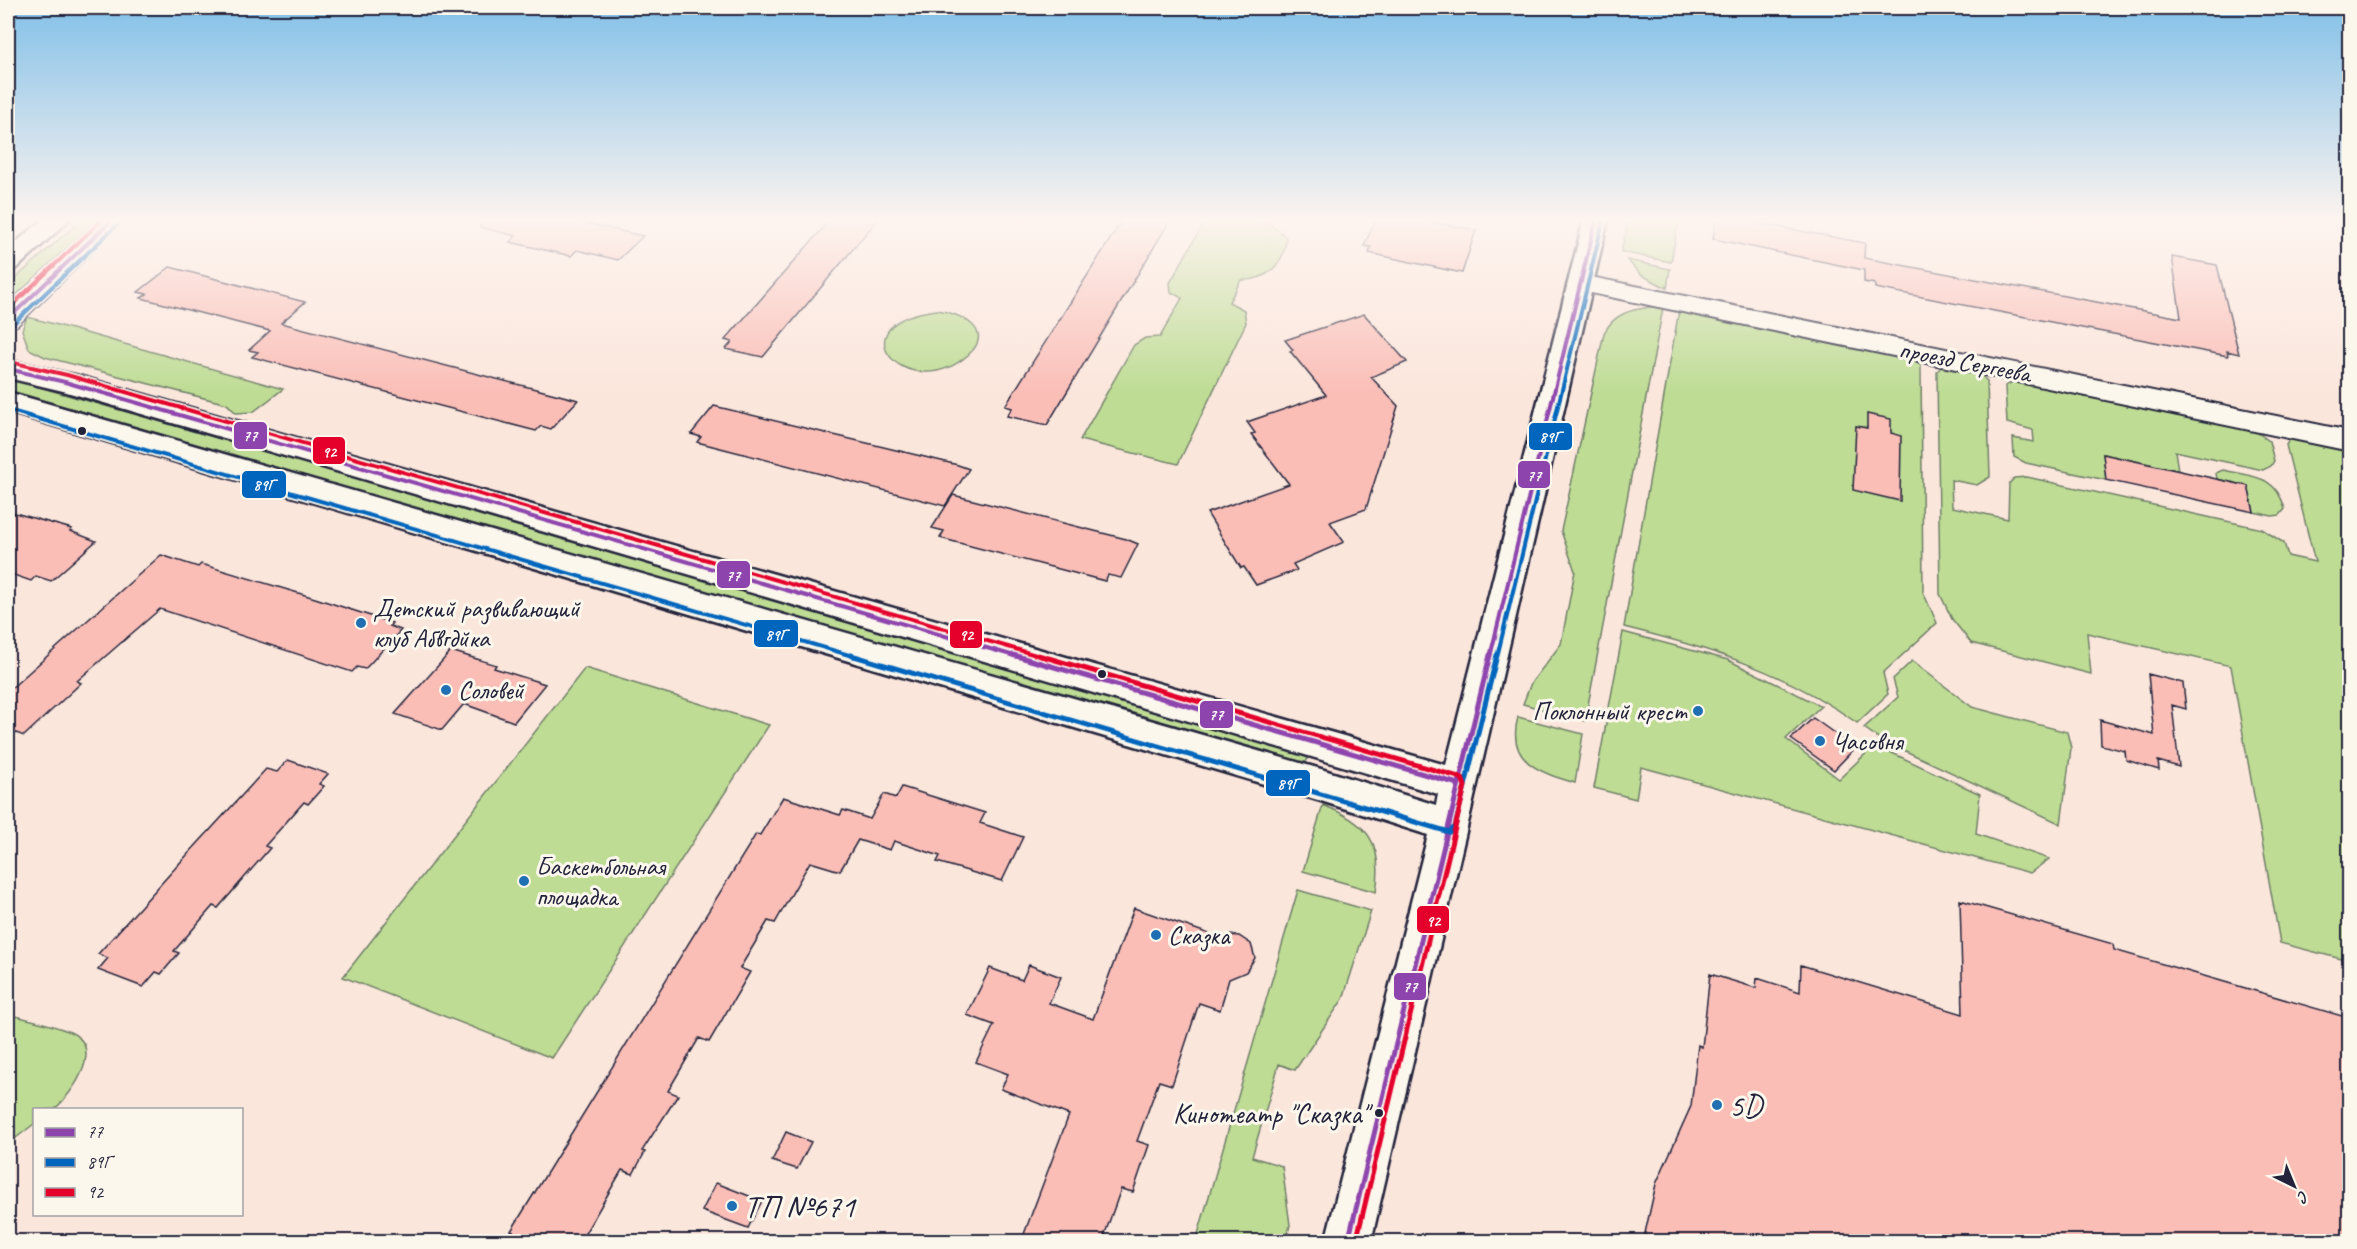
<svg xmlns="http://www.w3.org/2000/svg" width="2357" height="1249" font-family="Caveat,sans-serif">
	<style>
		.green { fill: #bedc94; stroke: #707f68; stroke-width: 1.5 }
		.building { fill: #fabeb7; stroke: #22223b; stroke-width: 1.5 }
		.lines { fill: none; stroke-linecap: round; stroke-linejoin: round }
		.street-casing { stroke: #22223b; stroke-width: 4 }
		.secondary-casing { stroke: #22223b; stroke-width: 5 }
		.street { fill: #fbf7ec; fill-rule: evenodd }
		.secondary { fill: #fbf7ec; fill-rule: evenodd }
		.bus-1-far1-casing { stroke: #fbf7ec; stroke-width: 8 }
		.bus-1-casing { stroke: #fbf7ec; stroke-width: 10 }
		.bus-2-far1-casing { stroke: #fbf7ec; stroke-width: 8 }
		.bus-2-casing { stroke: #fbf7ec; stroke-width: 10 }
		.bus-3-far1-casing { stroke: #fbf7ec; stroke-width: 8 }
		.bus-3-casing { stroke: #fbf7ec; stroke-width: 10 }
		.bus-1-far1 { stroke: #8e44ad; stroke-width: 4 }
		.bus-1 { stroke: #8e44ad; stroke-width: 5 }
		.bus-2-far1 { stroke: #0065bd; stroke-width: 4 }
		.bus-2 { stroke: #0065bd; stroke-width: 5 }
		.bus-3-far1 { stroke: #e4002b; stroke-width: 4 }
		.bus-3 { stroke: #e4002b; stroke-width: 5 }
		.bus-dot { fill: #22223b; stroke: #fbf7ec; stroke-width: 2 }
		.poi-dot { fill: #1f6fb2; stroke: #fbf7ec; stroke-width: 2 }
		.labels { text-anchor: middle; stroke-width: 6; stroke-linejoin: round; paint-order: stroke }
		.street-label { font-size: 26px; fill: #22223b; stroke: #fbf7ec }
		.poi-label { font-size: 26px; fill: #22223b; stroke: #fbf7ec; text-anchor: start }
		.near-bus-label { font-size: 28px; fill: #22223b; stroke: #fbf7ec; text-anchor: end }
		.near-poi-label { font-size: 32px; fill: #22223b; stroke: #fbf7ec; text-anchor: start }
		.line-badge { stroke: #fbf7ec; stroke-width: 2 }
		.badge-label { font-size: 16px; text-anchor: middle; font-weight: bold; fill: #fff }
	</style>
	<rect width="100%" height="100%" fill="#fbe6dc"/>
	<filter id="ink" filterUnits="userSpaceOnUse"><feTurbulence type="fractalNoise" baseFrequency=".0167" numOctaves="2"/><feDisplacementMap in="SourceGraphic" scale="12" xChannelSelector="R" yChannelSelector="G"/><feConvolveMatrix kernelMatrix="1 2 1 2 8 2 1 2 1" color-interpolation-filters="sRGB"/></filter>
	<g filter="url(#ink)">
		<path class="green" d="M 82,219 L 100,219 L 8,304 L 8,285 Z
			M 1217,219 C 1237,219 1275,219 1286,238 C 1285,264 1267,281 1241,280 L 1229,302 L 1244,310 L 1246,323 L 1178,464 L 1080,440 L 1134,345 L 1145,338 L 1160,337 L 1182,298 L 1171,292 L 1170,283 L 1201,228 L 1205,223 Z
			M 1629,219 L 1679,219 L 1671,262 L 1621,252 Z
			M 1627,260 L 1670,269 L 1667,288 L 1641,275 Z
			M 1650,307 L 1663,308 L 1585,721 L 1523,704 L 1531,683 L 1561,644 L 1575,571 L 1561,531 L 1604,333 C 1614,314 1629,310 1650,307 Z
			M 937,310 C 959,313 997,330 968,355 C 907,408 832,322 937,310 Z
			M 1679,310 L 1913,358 L 1921,366 L 1923,592 L 1937,623 L 1883,673 L 1888,694 L 1857,723 C 1785,671 1709,648 1624,627 Z
			M 27,317 L 54,324 L 283,389 L 253,412 L 236,413 L 227,404 L 45,357 L 29,349 L 22,330 Z
			M 1944,365 L 1978,372 L 1987,381 L 1990,477 L 1977,485 L 1951,480 L 1952,507 L 2008,519 L 2009,484 L 2014,478 L 2027,477 L 2262,529 L 2284,543 L 2288,556 L 2315,562 L 2286,445 L 2290,439 L 2349,447 L 2349,961 L 2280,943 L 2231,666 L 2087,633 L 2091,674 L 1971,643 L 1952,619 L 1940,594 L 1937,371 Z
			M 18,381 L 1301,748 L 1308,759 L 1304,764 L 1296,764 L 8,392 L 8,383 Z
			M 2014,381 L 2250,427 L 2269,441 L 2274,461 L 2271,466 L 2263,470 L 2175,451 L 2178,470 L 2103,454 L 2106,480 L 2026,463 L 2014,457 L 2013,438 L 2034,442 L 2033,430 L 2007,423 L 2005,386 Z
			M 2223,470 C 2254,477 2276,475 2285,509 L 2280,515 L 2272,516 L 2254,512 L 2248,486 L 2217,479 L 2216,473 Z
			M 1623,632 L 1728,660 L 1821,706 L 1786,739 L 1839,779 L 1875,745 L 1980,794 L 1976,834 L 2049,859 L 2030,873 L 1641,767 L 1636,799 L 1594,788 Z
			M 1912,661 L 1972,707 L 2067,732 L 2071,748 L 2061,824 L 1880,739 L 1864,728 L 1898,697 L 1893,679 Z
			M 585,668 L 769,725 L 552,1058 L 343,977 Z
			M 1518,717 L 1583,734 L 1575,783 C 1538,772 1506,761 1518,717 Z
			M 1323,805 C 1368,823 1384,843 1376,892 L 1303,871 Z
			M 1298,890 L 1371,911 L 1343,999 L 1295,1070 L 1279,1064 L 1252,1157 L 1282,1166 L 1290,1225 L 1286,1241 L 1196,1241 Z
			M 8,1010 L 11,1015 C 30,1020 52,1024 70,1032 C 106,1048 72,1093 55,1109 L 34,1110 L 34,1124 L 8,1144 Z"/>
		<path class="building" d="M 481,219 L 567,219 L 643,236 L 618,260 L 577,250 L 571,256 L 510,242 L 516,236 L 480,227 Z
			M 831,219 L 878,219 L 763,357 L 726,349 L 732,342 L 725,340 Z
			M 1123,219 L 1171,219 L 1047,425 L 1007,416 L 1012,408 L 1005,406 Z
			M 1376,219 L 1415,219 L 1476,230 L 1462,273 L 1369,253 L 1371,247 L 1364,246 Z
			M 1716,219 L 1753,219 L 1752,222 L 1865,243 L 1864,258 L 2181,318 L 2172,257 L 2217,265 L 2239,354 L 2227,351 L 2228,356 L 1875,288 L 1875,284 L 1864,282 L 1864,270 L 1713,239 Z
			M 170,267 L 305,302 L 281,323 L 578,400 L 551,429 L 541,426 L 536,431 L 252,357 L 258,352 L 249,350 L 270,331 L 141,298 L 147,294 L 138,292 Z
			M 1364,314 L 1407,362 L 1371,377 L 1398,406 L 1366,509 L 1330,522 L 1344,542 L 1293,564 L 1297,570 L 1256,585 L 1244,567 L 1241,568 L 1207,513 L 1289,484 L 1251,434 L 1255,433 L 1247,422 L 1326,395 L 1290,351 L 1293,350 L 1285,340 Z
			M 714,406 L 958,465 L 969,469 L 945,506 L 697,442 L 701,437 L 691,434 Z
			M 1867,414 L 1891,419 L 1891,433 L 1901,436 L 1900,501 L 1853,490 L 1856,426 L 1867,428 Z
			M 2103,454 L 2248,486 L 2254,512 L 2106,480 Z
			M 953,495 L 1126,539 L 1138,544 L 1121,578 L 1108,575 L 1105,581 L 940,538 L 944,531 L 932,528 Z
			M 8,511 L 72,529 L 70,531 L 96,541 L 51,581 L 36,576 L 31,581 L 8,573 Z
			M 161,555 L 198,567 L 201,564 L 315,598 L 392,623 L 390,626 L 401,630 L 365,669 L 357,667 L 352,672 L 160,609 L 77,681 L 81,683 L 24,736 L 8,730 L 8,691 Z
			M 451,651 L 496,665 L 494,668 L 545,684 L 514,722 L 464,704 L 442,730 L 395,714 Z
			M 2148,674 L 2183,683 L 2186,709 L 2172,705 L 2179,767 L 2158,761 L 2159,770 L 2126,760 L 2125,751 L 2101,745 L 2100,720 L 2154,735 Z
			M 1813,718 L 1855,748 L 1834,770 L 1791,739 Z
			M 288,760 L 328,774 L 319,784 L 324,786 L 308,804 L 304,802 L 265,846 L 270,848 L 218,908 L 213,906 L 174,951 L 179,953 L 161,974 L 156,972 L 143,987 L 98,970 L 108,958 L 98,954 L 177,866 L 266,769 L 277,772 Z
			M 902,787 L 985,813 L 980,823 L 1023,837 L 1002,881 L 937,862 L 940,856 L 894,841 L 890,850 L 858,840 L 840,871 L 810,862 L 775,923 L 768,921 L 740,968 L 750,972 L 709,1042 L 699,1038 L 668,1091 L 678,1095 L 642,1151 L 645,1152 L 633,1174 L 622,1170 L 580,1242 L 538,1242 L 511,1231 L 756,834 L 760,835 L 783,797 L 840,815 L 843,810 L 870,819 L 884,794 L 896,798 Z
			M 1960,900 L 2113,944 L 2114,950 L 2349,1018 L 2349,1242 L 1643,1242 L 1656,1184 L 1691,1106 L 1698,1045 L 1702,1047 L 1710,974 L 1756,988 L 1757,978 L 1800,992 L 1801,965 L 1963,1014 Z
			M 1134,908 L 1221,938 L 1229,935 L 1239,936 L 1251,944 L 1255,958 L 1246,972 L 1229,979 L 1220,1010 L 1199,1003 L 1172,1085 L 1159,1081 L 1137,1141 L 1149,1145 L 1133,1192 L 1121,1189 L 1102,1242 L 1021,1242 L 1069,1115 L 1001,1089 L 1008,1074 L 976,1062 L 994,1025 L 967,1015 L 990,968 L 1022,980 L 1029,965 L 1061,977 L 1049,1003 L 1093,1019 Z
			M 786,1132 L 811,1142 L 797,1169 L 772,1161 Z
			M 716,1183 L 762,1201 L 748,1228 L 702,1211 Z"/>
		<g class="lines">
			<g class="street-casing">
				<path id="street" d="M 100,219 L 125,219 L 17,325 L 8,327 L 8,305 Z
					M 1581,275 L 2350,431 L 2350,451 L 1572,289 L 1569,283 L 1572,277 Z"/>
			</g>
			<g class="secondary-casing">
				<path id="secondary" d="M 44,219 L 70,219 L 17,268 L 8,270 L 8,249 Z
					M 1584,219 L 1608,219 L 1371,1242 L 1325,1242 L 1428,835 L 1321,801 L 8,412 L 8,392 L 1321,769 L 1436,805 L 1438,794 L 63,391 L 8,378 L 8,360 L 75,375 L 1446,765 Z"/>
			</g>
			<use href="#street" class="street"/>
			<use href="#secondary" class="secondary"/>
			<g class="bus-1-far1-casing">
				<path id="bus-1-far1" d="M 8,319 L 113,219
					M 8,369 L 65,382 L 1018,657
					M 1490,657 L 1596,219"/>
			</g>
			<g class="bus-1-casing">
				<path id="bus-1" d="M 1013,655 L 1458,784
					M 1348,1242 L 1490,655"/>
			</g>
			<g class="bus-2-far1-casing">
				<path id="bus-2-far1" d="M 13,324 L 118,224
					M 8,410 L 856,657
					M 1497,657 L 1603,221"/>
			</g>
			<g class="bus-2-casing">
				<path id="bus-2" d="M 851,655 L 1449,832 L 1455,827 L 1497,655"/>
			</g>
			<g class="bus-3-far1-casing">
				<path id="bus-3-far1" d="M 8,309 L 103,219
					M 10,362 L 67,375 L 1043,657"/>
			</g>
			<g class="bus-3-casing">
				<path id="bus-3" d="M 1038,655 L 1462,778 L 1465,786 L 1356,1242"/>
			</g>
			<use href="#bus-1-far1" class="bus-1-far1"/>
			<use href="#bus-1" class="bus-1"/>
			<use href="#bus-2-far1" class="bus-2-far1"/>
			<use href="#bus-2" class="bus-2"/>
			<use href="#bus-3-far1" class="bus-3-far1"/>
			<use href="#bus-3" class="bus-3"/>
		</g>
	</g>
	<linearGradient id="sky" x2="0" y2="1"><stop stop-color="#82c0e8"/><stop offset="0.56" stop-color="#fdf4ef"/><stop offset="1" stop-color="#fdf4ef" stop-opacity="0"/></linearGradient>
	<rect width="2357" height="393" fill="url(#sky)"/>
	<g class="bus-dot">
		<circle cx="82" cy="431" r="5"/>
		<circle cx="1102" cy="674" r="5"/>
		<circle cx="1379" cy="1113" r="5"/>
	</g>
	<g class="poi-dot">
		<circle cx="361" cy="623" r="6"/>
		<circle cx="446" cy="690" r="6"/>
		<circle cx="1698" cy="711" r="6"/>
		<circle cx="1820" cy="741" r="6"/>
		<circle cx="524" cy="881" r="6"/>
		<circle cx="1156" cy="935" r="6"/>
		<circle cx="1717" cy="1105" r="6"/>
		<circle cx="732" cy="1206" r="6"/>
	</g>
	<g class="labels">
		<g class="street-label">
			<text transform="translate(1965 361) rotate(11)" y="9">проезд Сергеева</text>
		</g>
		<g class="poi-label">
			<text x="373" y="617">Детский развивающий<tspan x="373" dy="30">клуб Абвгдйка</tspan></text>
			<text x="458" y="699">Соловей</text>
			<text x="1686" y="720" text-anchor="end">Поклонный крест</text>
			<text x="1832" y="750">Часовня</text>
			<text x="536" y="875">Баскетбольная<tspan x="536" dy="30">площадка</tspan></text>
			<text x="1168" y="944">Сказка</text>
		</g>
		<g class="near-bus-label">
			<text x="1368" y="1123">Кинотеатр "Сказка"</text>
		</g>
		<g class="near-poi-label">
			<text x="1729" y="1116">5D</text>
			<text x="744" y="1217">ТП №671</text>
		</g>
	</g>
	<g class="line-badge">
		<rect x="233" y="421" width="35" height="29" rx="6" fill="#8e44ad"/>
		<rect x="1528" y="422" width="45" height="29" rx="6" fill="#0065bd"/>
		<rect x="312" y="436" width="34" height="29" rx="6" fill="#e4002b"/>
		<rect x="1517" y="460" width="34" height="29" rx="6" fill="#8e44ad"/>
		<rect x="241" y="470" width="46" height="29" rx="6" fill="#0065bd"/>
		<rect x="716" y="560" width="35" height="29" rx="6" fill="#8e44ad"/>
		<rect x="753" y="619" width="46" height="29" rx="6" fill="#0065bd"/>
		<rect x="949" y="620" width="34" height="29" rx="6" fill="#e4002b"/>
		<rect x="1199" y="700" width="35" height="29" rx="6" fill="#8e44ad"/>
		<rect x="1265" y="769" width="46" height="28" rx="6" fill="#0065bd"/>
		<rect x="1416" y="905" width="34" height="29" rx="6" fill="#e4002b"/>
		<rect x="1393" y="972" width="34" height="29" rx="6" fill="#8e44ad"/>
	</g>
	<g class="badge-label">
		<text x="250" y="441">77</text>
		<text x="1550" y="442">89Г</text>
		<text x="329" y="457">92</text>
		<text x="1534" y="481">77</text>
		<text x="264" y="490">89Г</text>
		<text x="733" y="581">77</text>
		<text x="776" y="640">89Г</text>
		<text x="966" y="640">92</text>
		<text x="1216" y="720">77</text>
		<text x="1288" y="789">89Г</text>
		<text x="1433" y="926">92</text>
		<text x="1410" y="992">77</text>
	</g>
	<rect width="2357" height="1249" fill="none" stroke="#fbf7ec" stroke-width="30"/>
	<rect x="15" y="15" width="2327" height="1219" fill="none" stroke="#22223b" stroke-width="2" filter="url(#ink)"/>
	<rect x="33" y="1108" width="210" height="108" fill="#fbf7ec" stroke="#a4a2a5" stroke-width="1.5"/>
	<rect x="45" y="1128" width="30" height="9" fill="#8e44ad" stroke="#a4a2a5" stroke-width="1.5"/>
	<text x="87" y="1138" font-size="18" fill="#22223b">77</text>
	<rect x="45" y="1158" width="30" height="9" fill="#0065bd" stroke="#a4a2a5" stroke-width="1.5"/>
	<text x="87" y="1168" font-size="18" fill="#22223b">89Г</text>
	<rect x="45" y="1188" width="30" height="9" fill="#e4002b" stroke="#a4a2a5" stroke-width="1.5"/>
	<text x="87" y="1198" font-size="18" fill="#22223b">92</text>
	<g transform="translate(2294 1186) rotate(137)" stroke="#fbf7ec" stroke-width="4.5" paint-order="stroke">
	<path d="M0-4.5L10 22L0 15L-10 22Z" fill="#22223b"/>
	<text y="-9" font-size="16" font-weight="bold" text-anchor="middle" fill="#22223b">С</text>
	</g>
</svg>
